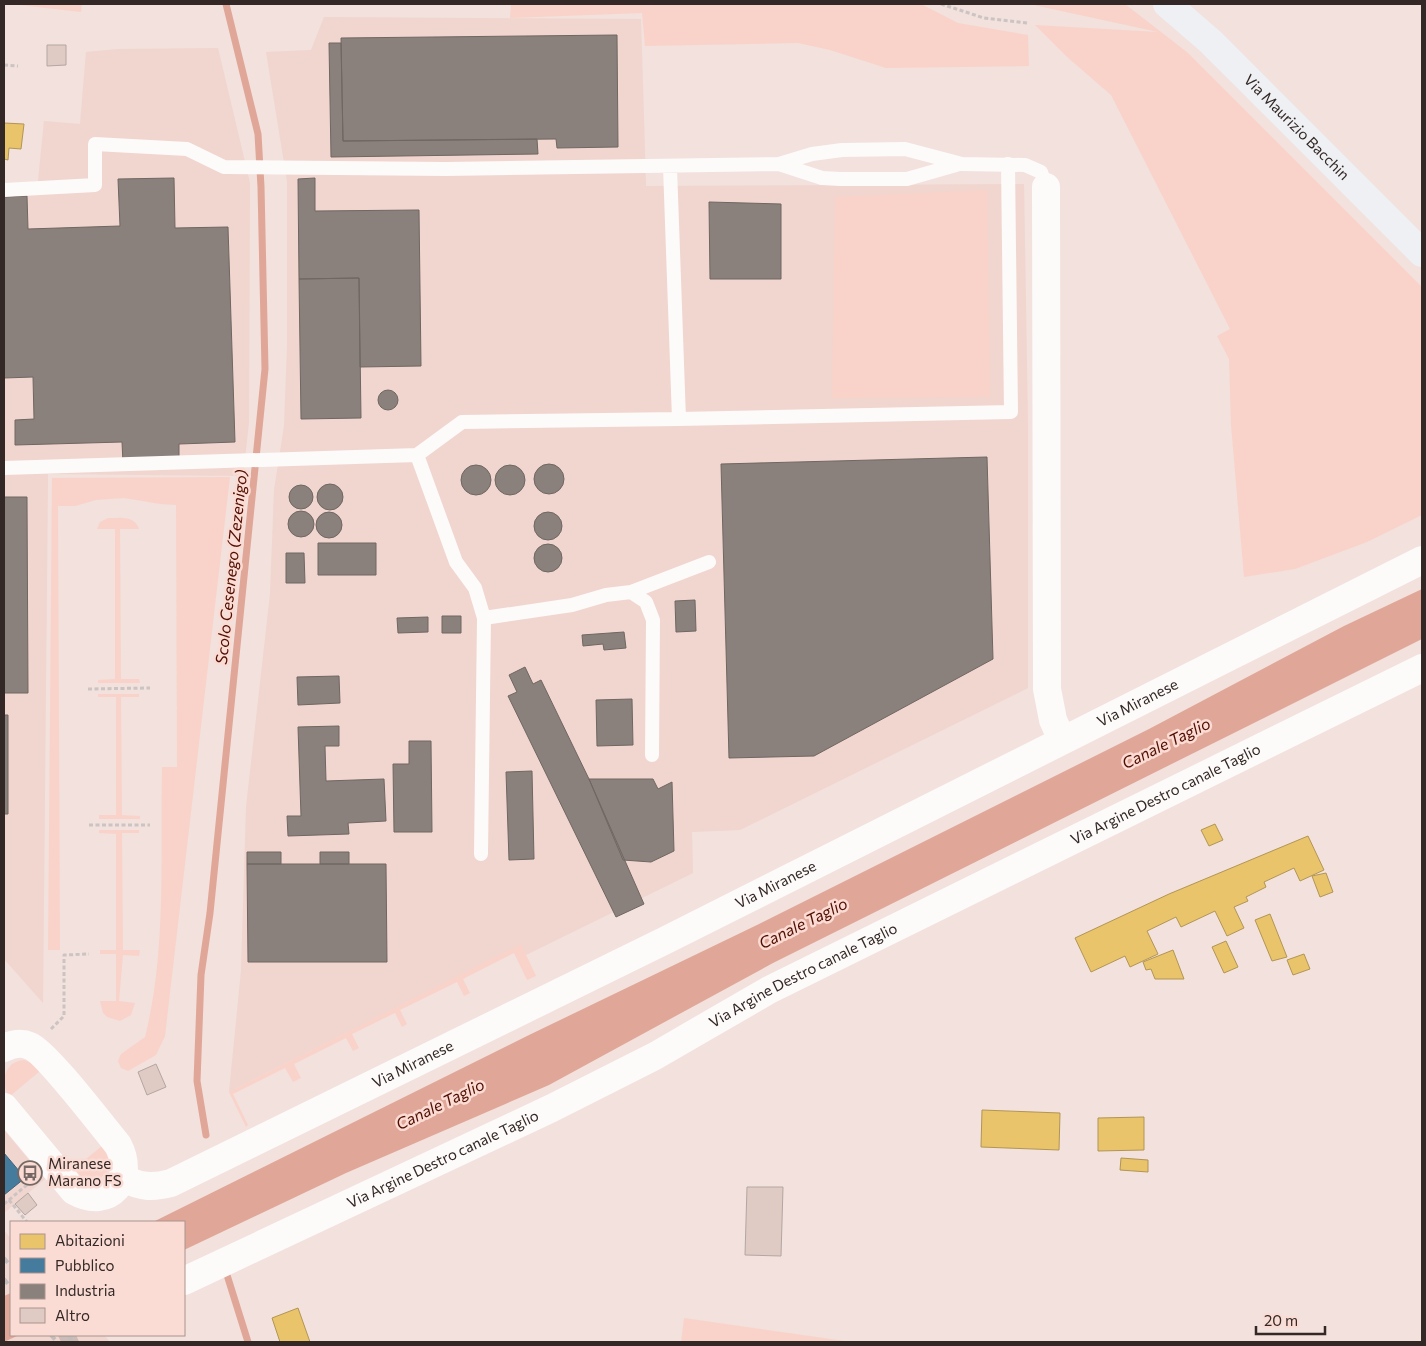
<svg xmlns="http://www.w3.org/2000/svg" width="1426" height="1346" font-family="Commissioner,sans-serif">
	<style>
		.built { fill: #f1d5cf }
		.green { fill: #f9d3c9 }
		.water { fill: #e0a697 }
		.homes { fill: #e9c46a; stroke: #b29555 }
		.public { fill: #457b9d; stroke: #406279 }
		.industry { fill: #8a817c; stroke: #706662 }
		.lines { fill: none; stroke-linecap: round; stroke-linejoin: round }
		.stream { stroke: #e0a697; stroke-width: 7 }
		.building { fill: #dfcac4; stroke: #b3a6a3 }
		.street-tunnel { stroke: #ccbcb7; stroke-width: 28; stroke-dasharray: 28 14; stroke-linecap: butt }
		.path { stroke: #cbc4c2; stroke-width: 3; stroke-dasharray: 4 2.5; stroke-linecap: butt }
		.lane { stroke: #fdfafa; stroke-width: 14 }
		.street { stroke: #fdfafa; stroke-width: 28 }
		.secondary { stroke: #eff0f3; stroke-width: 28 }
		.rail { stroke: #c2bdbc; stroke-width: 4; stroke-dasharray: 6 6; stroke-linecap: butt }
		.labels { text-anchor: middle; stroke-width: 5; stroke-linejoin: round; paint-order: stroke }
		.street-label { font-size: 15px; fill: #332825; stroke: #fadcd4 }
		.poi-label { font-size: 15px; fill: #332825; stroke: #fadcd4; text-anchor: start }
		.water-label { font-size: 16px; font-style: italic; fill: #510e00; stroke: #fadcd4 }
	</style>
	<rect width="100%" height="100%" fill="#f2e1dc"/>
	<path class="built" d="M 324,17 L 641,19 L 646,186 L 1024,184 L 1028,426 L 1028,688 L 740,830 L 692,832 L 693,873 L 526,955 L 520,945 L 229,1092 L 241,971 L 246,807 L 270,594 L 274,490 L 284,426 L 287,347 L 287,181 L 266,52 L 311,50 Z
		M 218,48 L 250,183 L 249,422 L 243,476 L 48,474 L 43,1003 L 4,959 L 4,186 L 38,181 L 44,121 L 80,124 L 86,52 L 118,49 Z
		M 4,1130 L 45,1179 L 4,1213 Z
		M 4,1230 L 11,1239 L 11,1335 L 104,1335 L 110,1342 L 4,1342 Z"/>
	<path class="green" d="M 11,4 L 82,4 L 81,12 Z
		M 511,4 L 921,4 L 958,23 L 1028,35 L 1029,66 L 886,68 L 830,50 L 798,43 L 645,46 L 642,13 L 510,18 Z
		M 1029,4 L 1125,4 L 1188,53 L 1422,287 L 1422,515 L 1367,542 L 1295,569 L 1244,577 L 1231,425 L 1229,359 L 1217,336 L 1230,329 L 1111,95 L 1066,56 L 1035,25 L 1158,32 Z
		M 987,190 L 990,397 L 832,398 L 835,197 Z
		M 230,477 L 165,1036 L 156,1055 L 128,1071 L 121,1068 L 118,1061 L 121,1054 L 145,1037 C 167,950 160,856 162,767 L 177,767 L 176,505 L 160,504 L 124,498 L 96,500 L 75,506 L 58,506 L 60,950 L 48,950 L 52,478 Z
		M 108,518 C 119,518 135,515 139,529 L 120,529 L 121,679 L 139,679 L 140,683 L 98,683 L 98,680 L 115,679 L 115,529 L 97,529 L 100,522 Z
		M 98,694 L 139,694 L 139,697 L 121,697 L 122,815 L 140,816 L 140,819 L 99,819 L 99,815 L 116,815 L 116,697 L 98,697 Z
		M 99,830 L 139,830 L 139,833 L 122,833 L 123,950 L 140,950 L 139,956 L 123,955 L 119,1001 L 135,1003 L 131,1015 L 120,1021 L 107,1017 L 103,1013 L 100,1001 L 116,1001 L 116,954 L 100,954 L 100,950 L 116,950 L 116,834 L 99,833 Z
		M 521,944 L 536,976 L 527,980 L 514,953 L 463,979 L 470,993 L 464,996 L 457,982 L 400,1010 L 407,1024 L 402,1027 L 395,1013 L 352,1034 L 359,1048 L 353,1051 L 346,1038 L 294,1064 L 301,1078 L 293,1082 L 285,1068 L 233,1094 L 248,1125 L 246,1127 L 229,1092 Z
		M 24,1060 L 32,1063 L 40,1071 L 9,1097 C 0,1081 4,1062 24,1060 Z
		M 102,1146 L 108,1157 L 107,1172 L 96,1182 L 80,1181 L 70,1172 Z
		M 684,1318 L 852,1342 L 681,1342 Z"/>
	<path class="water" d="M 1422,589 L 1422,639 L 773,963 L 549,1085 L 346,1173 L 184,1250 L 184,1222 L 153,1222 L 527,1036 L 757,925 L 1149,729 L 1344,626 Z
		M 11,1293 L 11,1335 L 19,1335 L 4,1342 L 4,1296 Z"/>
	<path class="homes" d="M 4,123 L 24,124 L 21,149 L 9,148 L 8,160 L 4,159 Z
		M 1215,824 L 1223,840 L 1209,846 L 1201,830 Z
		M 1308,836 L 1324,870 L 1300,881 L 1294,868 L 1264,882 L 1266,887 L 1246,897 L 1248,901 L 1234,907 L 1244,928 L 1227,936 L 1215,911 L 1181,927 L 1176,917 L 1147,931 L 1158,954 L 1130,967 L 1125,956 L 1091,972 L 1075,938 L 1169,894 Z
		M 1326,873 L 1333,892 L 1320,897 L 1312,876 Z
		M 1270,914 L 1287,957 L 1272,961 L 1255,920 Z
		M 1226,941 L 1238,967 L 1224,973 L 1212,947 Z
		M 1173,950 L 1184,979 L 1155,979 L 1151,969 L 1146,970 L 1143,962 Z
		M 1304,954 L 1310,969 L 1293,975 L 1287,960 Z
		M 982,1110 L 1060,1113 L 1059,1150 L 981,1147 Z
		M 1144,1117 L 1144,1150 L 1098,1151 L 1098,1118 Z
		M 1121,1158 L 1148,1160 L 1148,1172 L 1120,1170 Z
		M 298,1308 L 310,1342 L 280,1342 L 272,1318 Z"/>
	<path class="public" d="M 4,1153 L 25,1178 L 4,1195 Z"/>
	<path class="industry" d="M 617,35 L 618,147 L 557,148 L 556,139 L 343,141 L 341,38 Z
		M 329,43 L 341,43 L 343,141 L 537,139 L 538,154 L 331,157 Z
		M 174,178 L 175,228 L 228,227 L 235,442 L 179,444 L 179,461 L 123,463 L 122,442 L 15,445 L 15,420 L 34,419 L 33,377 L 4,378 L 4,197 L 27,196 L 28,229 L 120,226 L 118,179 Z
		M 315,178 L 315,211 L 419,210 L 421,366 L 360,367 L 359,278 L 299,279 L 298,179 Z
		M 709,202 L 781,204 L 781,279 L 710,279 Z
		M 359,278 L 361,418 L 301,419 L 299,279 Z
		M378 400a10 10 0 1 1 20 0a10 10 0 1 1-20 0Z
		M 987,457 L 993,659 L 814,756 L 729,758 L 721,464 Z
		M534 479a15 15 0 1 1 30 0a15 15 0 1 1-30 0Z
		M495 480a15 15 0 1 1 30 0a15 15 0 1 1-30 0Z
		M461 480a15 15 0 1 1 30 0a15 15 0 1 1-30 0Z
		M317 497a13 13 0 1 1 26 0a13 13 0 1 1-26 0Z
		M289 497a12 12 0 1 1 24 0a12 12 0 1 1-24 0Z
		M 4,497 L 27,497 L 28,693 L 4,693 Z
		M288 524a13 13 0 1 1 26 0a13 13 0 1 1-26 0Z
		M534 526a14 14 0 1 1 28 0a14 14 0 1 1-28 0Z
		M316 525a13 13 0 1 1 26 0a13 13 0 1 1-26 0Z
		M 318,543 L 376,543 L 376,575 L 318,575 Z
		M534 558a14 14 0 1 1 28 0a14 14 0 1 1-28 0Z
		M 286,553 L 304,553 L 305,583 L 286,583 Z
		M 695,600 L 696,631 L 676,632 L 675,601 Z
		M 442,616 L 461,616 L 461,633 L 442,633 Z
		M 428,617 L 428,632 L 398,633 L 397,618 Z
		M 624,632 L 626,648 L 604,650 L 603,644 L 583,646 L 582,635 Z
		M 525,667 L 533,684 L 541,680 L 589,779 L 644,904 L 616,917 L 508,696 L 517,692 L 509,675 Z
		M 339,676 L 340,703 L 298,705 L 297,677 Z
		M 632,699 L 633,745 L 597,746 L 596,700 Z
		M 4,715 L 8,715 L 8,814 L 4,814 Z
		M 339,726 L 339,746 L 325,746 L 326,781 L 384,779 L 386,821 L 348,823 L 349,834 L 288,836 L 287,816 L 301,816 L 298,727 Z
		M 409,741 L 431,741 L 432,832 L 394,832 L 393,764 L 409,764 Z
		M 532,771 L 534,859 L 509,860 L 506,772 Z
		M 589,779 L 653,779 L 658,789 L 672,782 L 674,851 L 651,862 L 623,860 Z
		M 247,852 L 281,852 L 281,864 L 247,864 Z
		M 320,852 L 349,852 L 349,864 L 320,864 Z
		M 247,864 L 386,864 L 387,962 L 248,962 Z"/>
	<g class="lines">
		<path class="stream" d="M 206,1135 L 197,1081 L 201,975 L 210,913 L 265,369 L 261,187 L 258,134 L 226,4
			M 227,1275 L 248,1342"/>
	</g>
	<path class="building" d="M 47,45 L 66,45 L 66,65 L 47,66 Z
		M 156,1064 L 166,1087 L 147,1095 L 138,1072 Z
		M 747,1187 L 783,1187 L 781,1256 L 745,1255 Z
		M 28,1193 L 37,1205 L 25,1215 L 15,1204 Z"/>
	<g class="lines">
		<path class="street-tunnel" d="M 61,1342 L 76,1335"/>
		<path class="path" d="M 941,4 L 984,18 L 1027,23
			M 4,65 L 18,66
			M 88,689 L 150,688
			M 89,825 L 150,825
			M 51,1029 L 64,1016 L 64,955 L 89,954
			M 9,1200 L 27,1222
			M 4,1204 L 34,1179"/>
		<path class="lane" d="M 779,164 L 822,178 L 840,179 L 907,179 L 956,165
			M 670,167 L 679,419 L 1011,412 L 1008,164
			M 4,190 L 95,185 L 95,144 L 187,149 L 224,167 L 446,169 L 779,164 L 812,154 L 842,150 L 905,149 L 962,164 L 1025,165 L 1041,172 L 1046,187
			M 417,455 L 456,562 L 475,588 L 484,618 L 481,854
			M 4,468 L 417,455 L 462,422 L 679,419
			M 631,592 L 709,562
			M 484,618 L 572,605 L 606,595 L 631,592 L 646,602 L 653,620 L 652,755"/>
		<g class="street">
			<path d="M 1046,187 L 1047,689 L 1053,720 L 1062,740"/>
			<path d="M 4,1048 C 12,1044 21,1042 30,1046 C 46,1052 103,1127 118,1145 C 136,1179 110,1211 74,1191 L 4,1107"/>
			<path id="s1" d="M 123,1178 C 140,1187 152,1188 171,1183 L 664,941 L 1422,560"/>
			<path id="s2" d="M 184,1281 L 552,1108 L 655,1056 L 769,990 L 1422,668"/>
		</g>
		<path class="secondary" id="s3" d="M 1167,4 L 1211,42 L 1422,253"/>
		<path class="rail" d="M 4,1258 L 11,1267
			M 4,1279 L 11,1288
			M 51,1335 L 57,1342
			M 68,1335 L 74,1342"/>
	</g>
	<defs>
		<g id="bus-ring" transform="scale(1.25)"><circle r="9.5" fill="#fadcd4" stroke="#766965" stroke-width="1.5"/><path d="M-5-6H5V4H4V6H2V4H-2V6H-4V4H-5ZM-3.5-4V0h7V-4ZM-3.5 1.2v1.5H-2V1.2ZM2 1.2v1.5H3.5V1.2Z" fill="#766965"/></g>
	</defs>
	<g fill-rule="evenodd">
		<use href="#bus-ring" x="30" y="1173"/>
	</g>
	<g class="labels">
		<g class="street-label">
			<text dy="5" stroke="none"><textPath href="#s3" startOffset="179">Via Maurizio Bacchin</textPath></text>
			<text dy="5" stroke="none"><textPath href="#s1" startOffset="1129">Via Miranese</textPath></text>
			<text dy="5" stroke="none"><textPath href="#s2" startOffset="1096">Via Argine Destro canale Taglio</textPath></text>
			<text dy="5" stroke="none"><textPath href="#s1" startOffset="724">Via Miranese</textPath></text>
			<text dy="5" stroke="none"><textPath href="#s2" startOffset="691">Via Argine Destro canale Taglio</textPath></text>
			<text dy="5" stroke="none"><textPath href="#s1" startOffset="319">Via Miranese</textPath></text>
			<text dy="5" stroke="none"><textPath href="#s2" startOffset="286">Via Argine Destro canale Taglio</textPath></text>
		</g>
		<g class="poi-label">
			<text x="48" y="1169">Miranese<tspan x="48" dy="17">Marano FS</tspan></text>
		</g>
		<g class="water-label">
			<text transform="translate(231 567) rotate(-84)" y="6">Scolo Cesenego (Zezenigo)</text>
			<text transform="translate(1166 743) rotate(-26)" y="6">Canale Taglio</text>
			<text transform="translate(803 923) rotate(-26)" y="6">Canale Taglio</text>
			<text transform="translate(440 1104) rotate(-26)" y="6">Canale Taglio</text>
		</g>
	</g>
	<rect width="1426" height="1346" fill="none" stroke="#332825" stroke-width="10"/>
	<rect x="10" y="1221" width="175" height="115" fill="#fadcd4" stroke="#aa948e"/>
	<rect x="20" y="1234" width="25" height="15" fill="#e9c46a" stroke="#aa948e"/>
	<text x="55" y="1246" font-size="15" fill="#332825">Abitazioni</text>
	<rect x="20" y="1258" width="25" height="15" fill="#457b9d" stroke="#aa948e"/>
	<text x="55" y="1271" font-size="15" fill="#332825">Pubblico</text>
	<rect x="20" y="1284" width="25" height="15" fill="#8a817c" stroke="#aa948e"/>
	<text x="55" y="1296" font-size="15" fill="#332825">Industria</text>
	<rect x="20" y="1308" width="25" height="15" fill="#dfcac4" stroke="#aa948e"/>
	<text x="55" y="1321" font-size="15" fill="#332825">Altro</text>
	<path d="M1256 1326v8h69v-8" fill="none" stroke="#332825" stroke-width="2.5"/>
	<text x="1264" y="1326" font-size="15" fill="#332825" stroke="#fadcd4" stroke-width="4" paint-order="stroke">20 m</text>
</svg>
